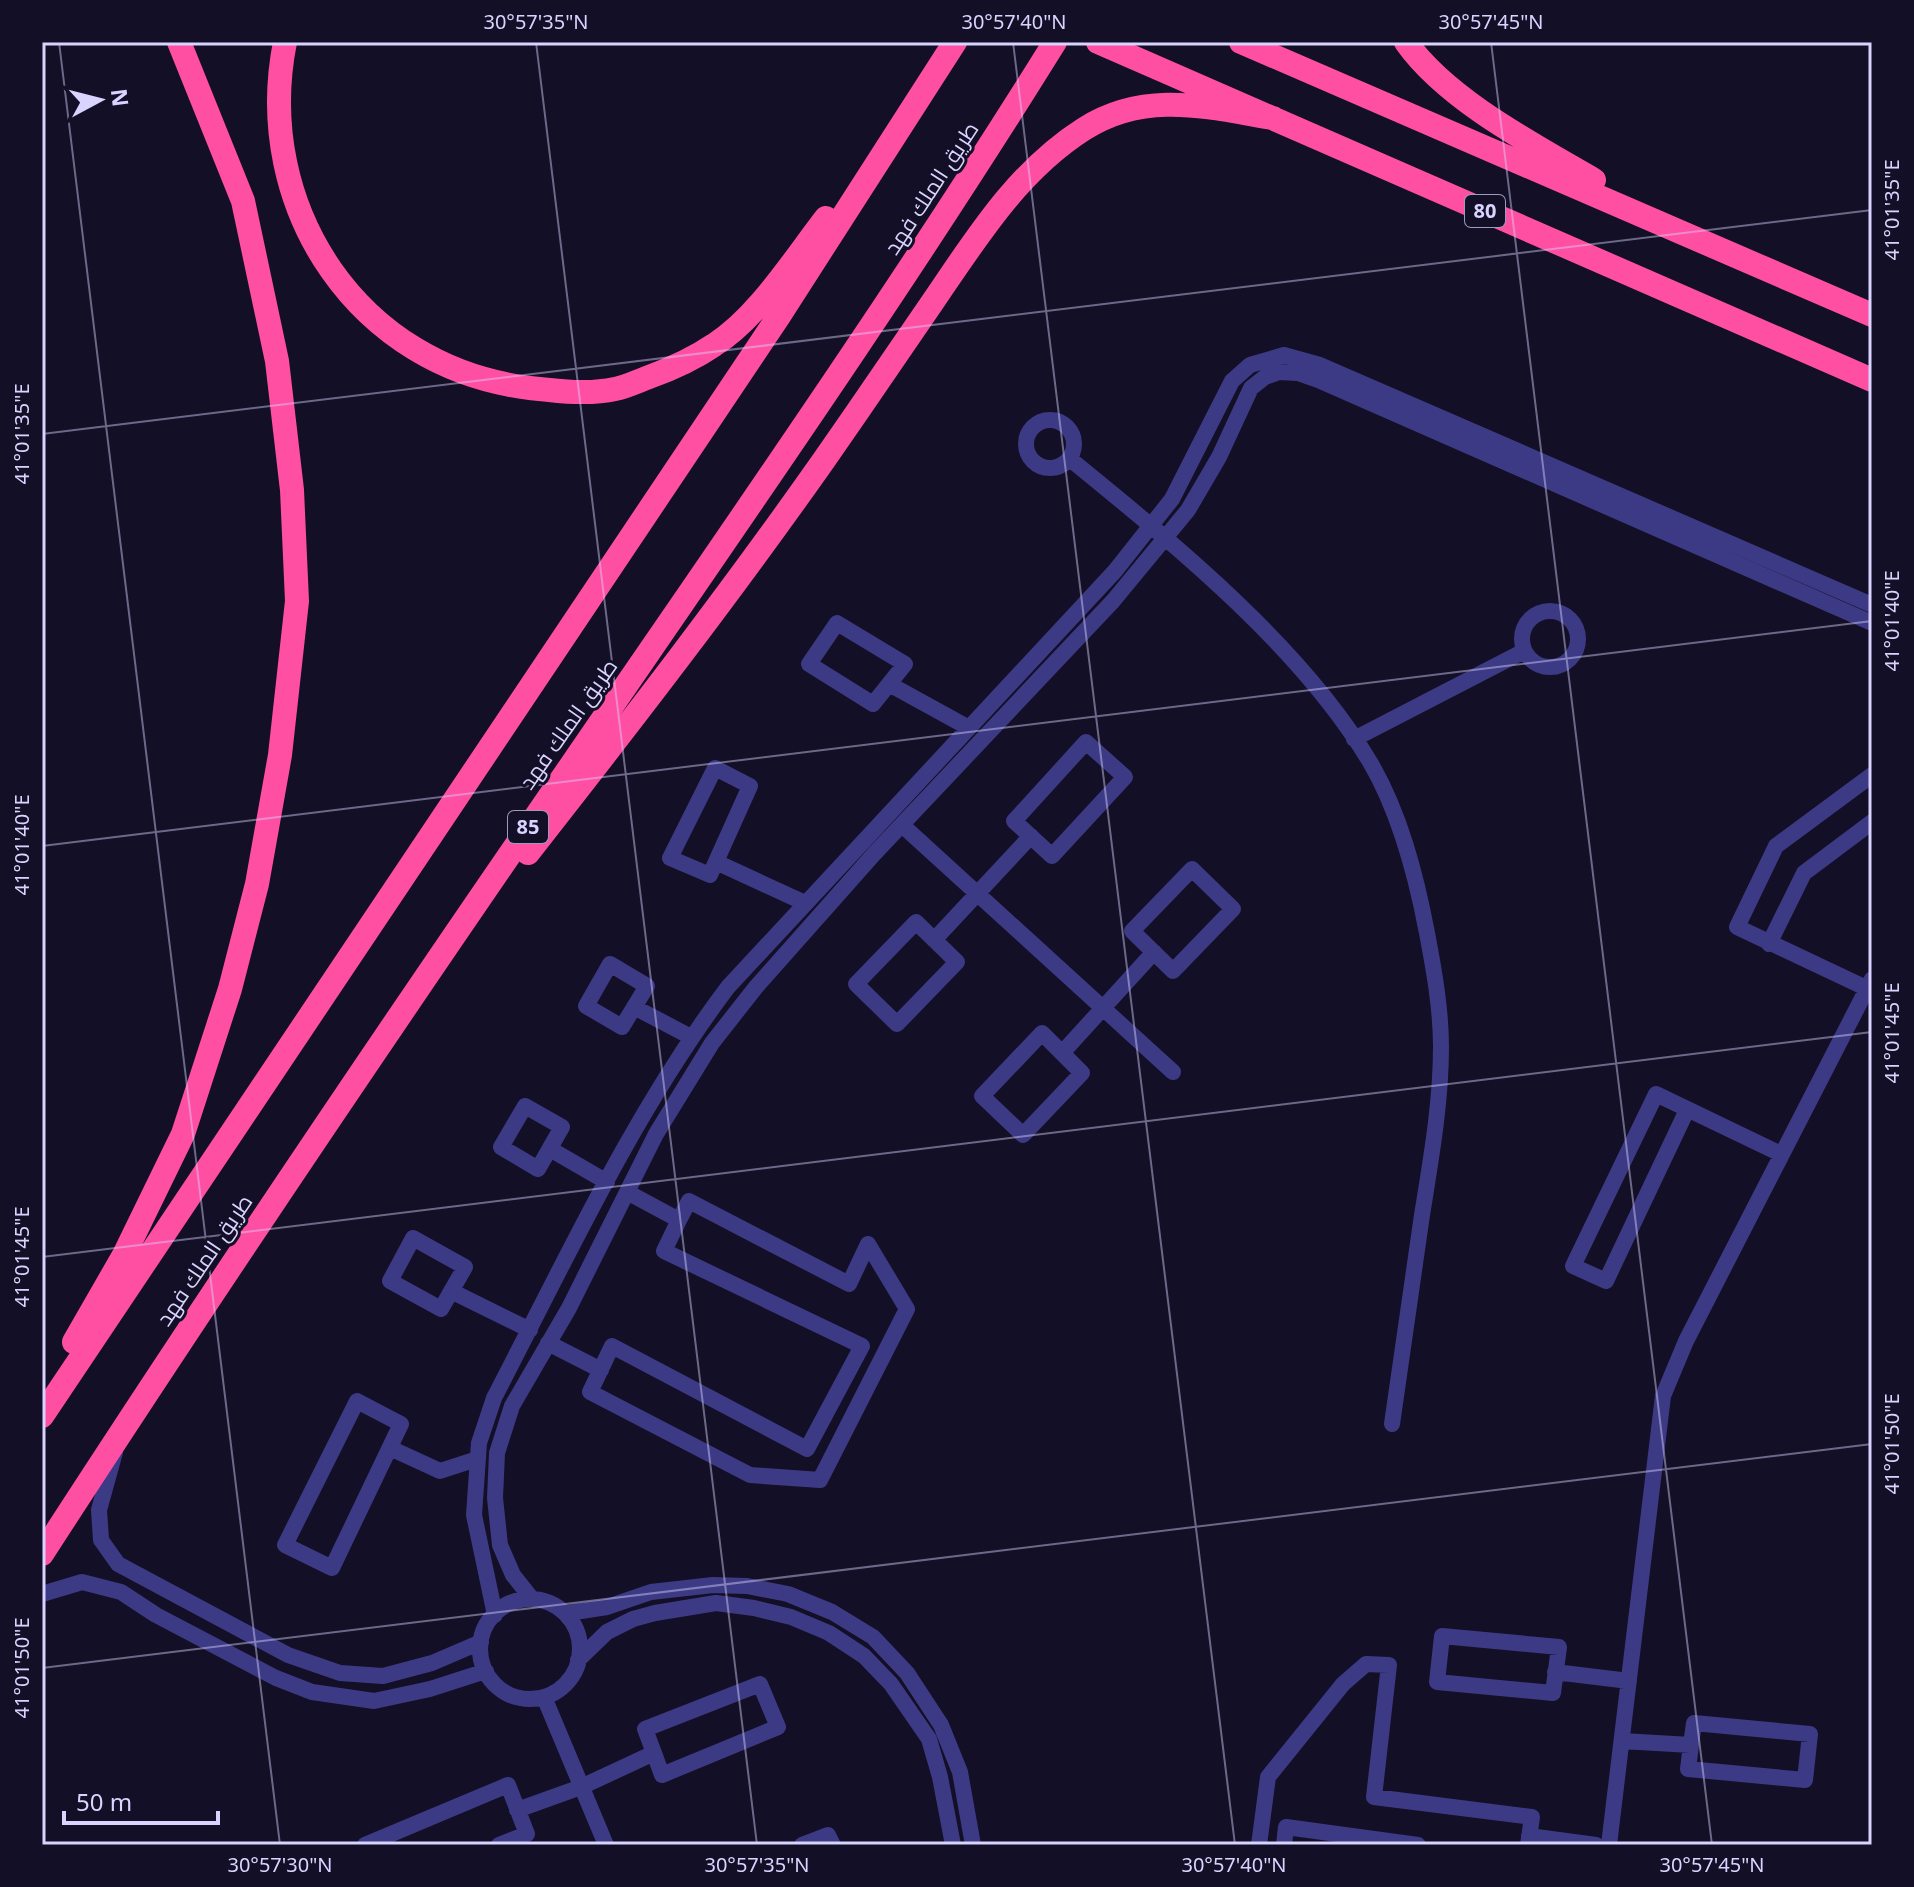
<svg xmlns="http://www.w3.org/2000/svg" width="1914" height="1887" font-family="'Noto Sans',Cairo,sans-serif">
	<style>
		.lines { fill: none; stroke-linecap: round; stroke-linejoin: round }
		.street { stroke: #3d3a85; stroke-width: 16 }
		.highway { stroke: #ff4fa3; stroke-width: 24 }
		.ticks { fill: none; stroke: #d9d4ff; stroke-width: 2; stroke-opacity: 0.45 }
		.labels { text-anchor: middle; stroke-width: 6; stroke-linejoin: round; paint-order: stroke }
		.shield { fill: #130f26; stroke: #9e99be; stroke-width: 2 }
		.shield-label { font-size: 20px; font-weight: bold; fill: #d9d4ff }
		.street-label { font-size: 22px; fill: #d9d4ff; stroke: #130f26 }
		.neatline { fill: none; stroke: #d9d4ff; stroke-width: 3 }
		.ticks-label { font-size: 20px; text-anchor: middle; fill: #d9d4ff }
	</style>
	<rect width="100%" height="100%" fill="#130f26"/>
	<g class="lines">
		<path class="street" d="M1026 444a24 24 0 1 1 48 0a24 24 0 1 1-48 0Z
			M 1070,459 C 1174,544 1301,646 1370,762 C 1400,813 1416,875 1427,933 C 1434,970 1441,1009 1441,1047 C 1441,1103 1431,1159 1422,1215 C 1412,1284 1402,1354 1392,1424
			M1522 639a28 28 0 1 1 56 0a28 28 0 1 1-56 0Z
			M 837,623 L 905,664 L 873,704 L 809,664 Z
			M 889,684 L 969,728
			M 1354,739 L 1524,651
			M 1086,742 L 1125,777 L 1052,856 L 1014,821 Z
			M 715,768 L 750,786 L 710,875 L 670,858 Z
			M 902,825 L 1173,1072
			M 716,862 L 805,903
			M 1192,869 L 1233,909 L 1173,971 L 1132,931 Z
			M 916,922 L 957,962 L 897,1024 L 856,984 Z
			M 934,940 L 1031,836
			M 1769,944 L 1804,873 L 1872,822
			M 610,964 L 647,986 L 622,1027 L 586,1006 Z
			M 1866,988 L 1737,927 L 1776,846 L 1872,775
			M 634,1007 L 691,1037
			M 1042,1033 L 1082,1073 L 1023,1135 L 982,1096 Z
			M 1062,1053 L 1154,952
			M 525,1106 L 562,1127 L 538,1169 L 501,1147 Z
			M 1687,1110 L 1606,1281 L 1573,1266 L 1656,1094 L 1781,1154
			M 550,1149 L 607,1182
			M 627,1192 L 679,1220 L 689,1201 L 849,1284 L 868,1244 L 907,1309 L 820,1480 L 750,1475 L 590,1392 L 612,1346 L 807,1449 L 862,1346 L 664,1251 L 679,1220
			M 413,1238 L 465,1267 L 441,1309 L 390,1281 Z
			M 451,1291 L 530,1330
			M 548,1343 L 601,1370
			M 357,1401 L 401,1424 L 332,1568 L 285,1545 Z
			M 390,1448 L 440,1471 L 477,1459
			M 115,1452 L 99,1510 L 101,1540 L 118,1564 L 288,1655 L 340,1673 L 383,1676 L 432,1663 L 481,1642
			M 42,1594 L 82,1582 L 121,1592 L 156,1615 L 276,1678 L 312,1692 L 374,1701 L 430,1689 L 486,1671
			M 532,1599 L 513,1575 L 500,1545 L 495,1498 L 497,1453 L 512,1406 L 569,1308 L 656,1134 L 712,1043 L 756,987 L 874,854 L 1113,601 L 1165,538 L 1188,510 L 1219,457 L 1251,388 L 1265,377 L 1279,372 L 1298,373 L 1318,380 L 1872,623
			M480 1649a50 50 0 1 1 100 0a50 50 0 1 1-100 0Z
			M 568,1613 L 607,1607 L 651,1592 L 713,1585 L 747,1586 L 788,1594 L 832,1612 L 873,1637 L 907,1673 L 941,1725 L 960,1772 L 973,1845
			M 495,1615 L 474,1515 L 479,1443 L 494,1398 C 567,1258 633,1113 728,987 L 1115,571 L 1172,499 L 1232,381 L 1250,365 L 1284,355 L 1320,365 L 1872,605
			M 1442,1636 L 1559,1647 L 1553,1693 L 1437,1682 Z
			M 578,1660 L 607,1632 L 633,1619 L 655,1613 L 716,1603 L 754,1608 L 791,1617 L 829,1633 L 864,1656 L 891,1684 L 929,1739 L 940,1777 L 953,1845
			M 1555,1672 L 1629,1681
			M 544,1697 L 606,1845
			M 1622,1741 L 1691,1745 L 1688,1769 L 1805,1780 L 1810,1734 L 1694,1723 L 1691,1745
			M 517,1810 L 581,1787 L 654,1753 L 662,1775 L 778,1727 L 760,1684 L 645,1729 L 654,1753
			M 1529,1836 L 1596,1845
			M 365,1845 L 508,1785 L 527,1834 L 499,1845
			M 802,1845 L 828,1835 L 833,1845
			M 1259,1845 L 1268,1777 L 1343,1684 L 1366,1664 L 1389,1665 L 1374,1797 L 1532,1817 L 1528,1845
			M 1284,1845 L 1286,1827 L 1418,1845
			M 1609,1845 L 1663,1396 L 1686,1341 L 1872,979"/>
		<path class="highway" d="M 285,42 C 252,208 359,368 530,388 C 557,391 588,395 615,389 C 626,387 638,381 649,377 C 671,369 695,358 714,345 C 758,317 794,259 826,218
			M 1098,42 L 1872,380
			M 1241,42 L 1872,315
			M 1406,42 C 1447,100 1534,145 1594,180
			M 528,853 C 630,723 729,595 824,460 C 861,407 897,354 934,300 C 977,237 1018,171 1084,129 C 1145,90 1207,107 1273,118
			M 74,1342 L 124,1255 L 183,1134 L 230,989 L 257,884 L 280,755 L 297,601 L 292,490 L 277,361 L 243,201 L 179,42
			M 42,1416 L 779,316 L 955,42
			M 42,1554 C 214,1288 392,1025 572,764 C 736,525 902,288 1055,42"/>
	</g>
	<path class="ticks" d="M 59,42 L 280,1845M 536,42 L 757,1845M 1013,42 L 1235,1845M 1491,42 L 1712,1845M 42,434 L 1872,210M 42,846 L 1872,621M 42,1257 L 1872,1032M 42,1668 L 1872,1444"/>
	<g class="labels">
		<g class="shield">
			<rect x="1465" y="195" width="40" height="32" rx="6"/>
			<rect x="508" y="811" width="40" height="32" rx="6"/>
		</g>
		<g class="shield-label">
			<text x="1485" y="218">80</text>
			<text x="528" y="834">85</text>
		</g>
		<g class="street-label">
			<text transform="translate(931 188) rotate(-57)" y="8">طريق الملك فهد</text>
			<text transform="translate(568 724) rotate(-55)" y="8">طريق الملك فهد</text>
			<text transform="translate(204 1260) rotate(-56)" y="8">طريق الملك فهد</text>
		</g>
	</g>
	<rect width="1914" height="1887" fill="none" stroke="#130f26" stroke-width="88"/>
	<g transform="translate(100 100) rotate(83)" stroke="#130f26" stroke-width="6" paint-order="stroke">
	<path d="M0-6L14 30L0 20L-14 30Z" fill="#d9d4ff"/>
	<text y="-12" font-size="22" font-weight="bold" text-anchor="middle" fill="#d9d4ff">N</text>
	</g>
	<path d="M64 1811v12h154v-12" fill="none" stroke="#d9d4ff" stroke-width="4"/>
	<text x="76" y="1811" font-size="24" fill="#d9d4ff" stroke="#130f26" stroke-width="6" paint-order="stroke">50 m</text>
	<rect x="44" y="44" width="1826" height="1799" class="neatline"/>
	<g class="ticks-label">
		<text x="536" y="29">30°57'35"N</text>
		<text x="1014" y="29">30°57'40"N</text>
		<text x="1491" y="29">30°57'45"N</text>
		<text transform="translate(1892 210) rotate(-90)" y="7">41°01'35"E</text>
		<text transform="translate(22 434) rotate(-90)" y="7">41°01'35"E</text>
		<text transform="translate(1892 621) rotate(-90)" y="7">41°01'40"E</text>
		<text transform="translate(22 845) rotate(-90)" y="7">41°01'40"E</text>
		<text transform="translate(1892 1033) rotate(-90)" y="7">41°01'45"E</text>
		<text transform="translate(22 1257) rotate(-90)" y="7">41°01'45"E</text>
		<text transform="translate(1892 1444) rotate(-90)" y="7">41°01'50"E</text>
		<text transform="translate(22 1668) rotate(-90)" y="7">41°01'50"E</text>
		<text x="280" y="1872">30°57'30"N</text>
		<text x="757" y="1872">30°57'35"N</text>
		<text x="1234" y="1872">30°57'40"N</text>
		<text x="1712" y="1872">30°57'45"N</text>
	</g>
</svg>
